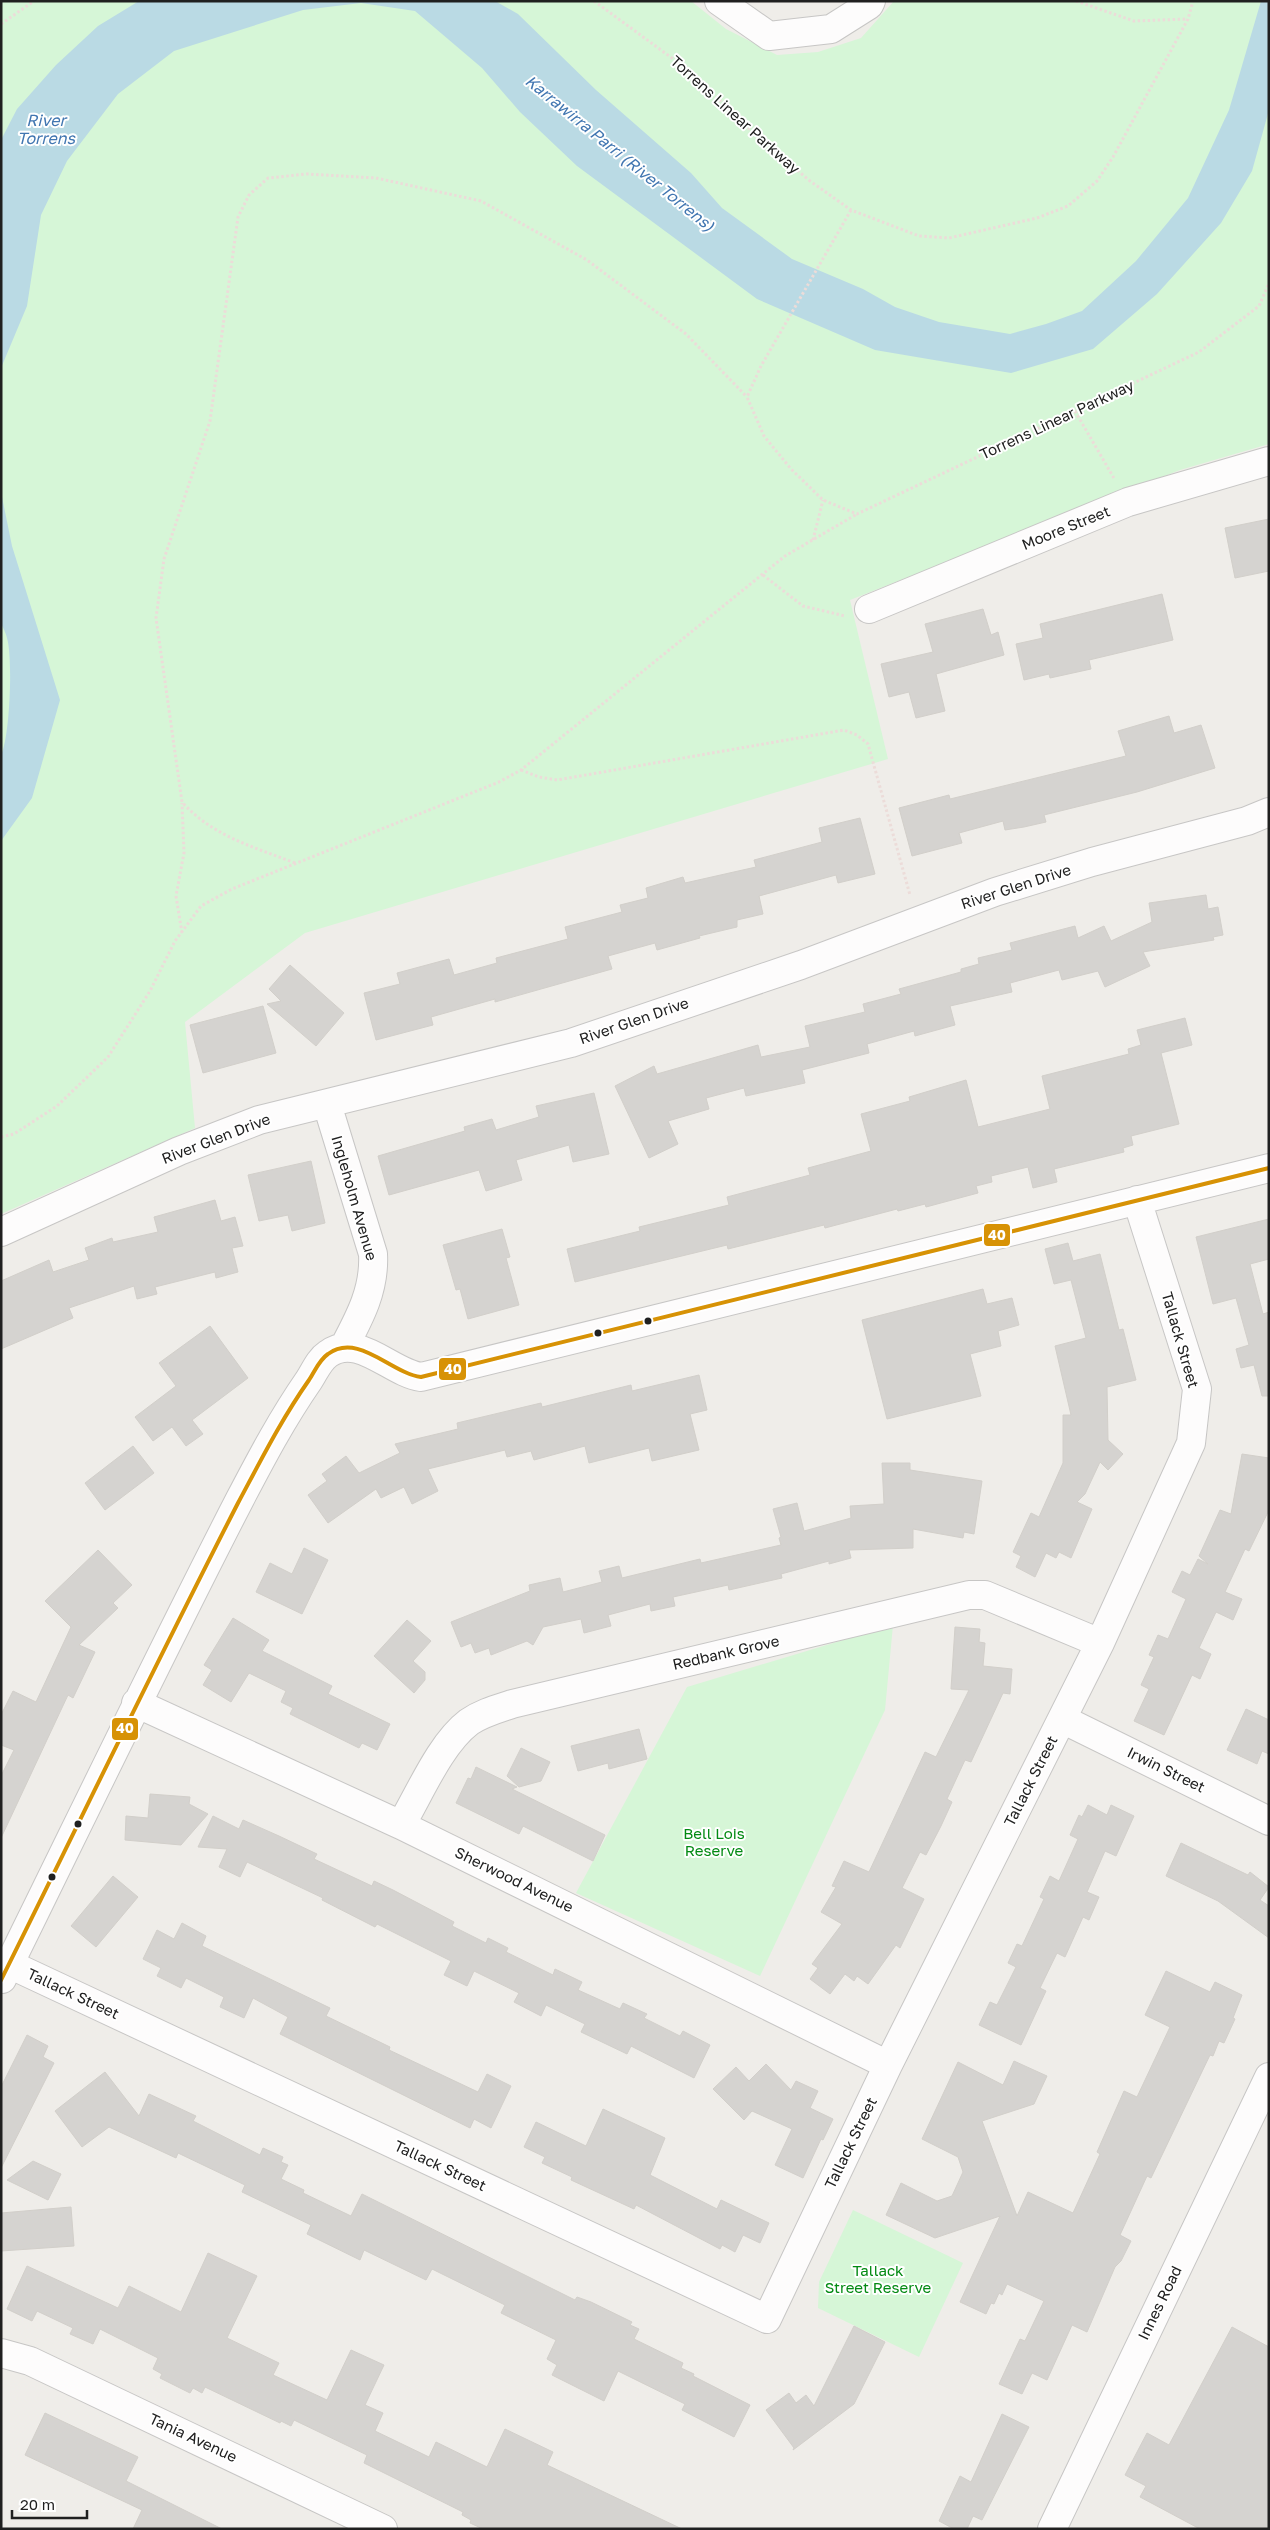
<svg xmlns="http://www.w3.org/2000/svg" width="1270" height="2530" font-family="'Golos Text',sans-serif">
	<style>
		.park { fill: #d6f6d7 }
		.water { fill: #badae4 }
		.building { fill: #d5d3d0; stroke: #d2cfca }
		.lines { fill: none; stroke-linecap: round; stroke-linejoin: round }
		.minor-casing { stroke: #c7c6c5; stroke-width: 30 }
		.path { stroke: #ecdcd9; stroke-width: 3; stroke-dasharray: 2.5 2.5; stroke-linecap: butt }
		.minor { stroke: #fdfcfc; stroke-width: 28 }
		.bus-1-casing { stroke: #fff; stroke-width: 8 }
		.bus-1 { stroke: #d79205; stroke-width: 4 }
		.bus-dot { fill: #202020; stroke: #fff; stroke-width: 2 }
		.labels { text-anchor: middle; stroke-width: 4; stroke-linejoin: round; paint-order: stroke }
		.street-label { font-size: 15px; fill: #202020; stroke: #fff }
		.park-label { font-size: 15px; fill: #038a13; stroke: #fff }
		.water-label { font-size: 16px; font-style: italic; fill: #4176b1; stroke: #fff }
		.line-badge { stroke: #fff; stroke-width: 2 }
		.badge-label { font-size: 14px; text-anchor: middle; font-weight: bold; fill: #fff }
	</style>
	<rect width="100%" height="100%" fill="#efede9"/>
	<path class="park" d="M 1,1 L 691,1 L 726,29 L 777,55 L 818,52 L 861,38 L 894,1 L 1269,1 L 1269,444 L 1180,470 L 850,600 L 888,759 L 305,933 L 185,1022 L 195,1128 L 1,1214 Z
		M 893,1625 L 885,1710 L 760,1976 L 576,1893 L 687,1687 Z
		M 853,2210 L 963,2263 L 919,2357 L 818,2308 L 819,2282 Z"/>
	<path class="water" d="M 139,1 L 495,1 L 518,14 L 596,90 L 691,173 L 722,208 L 792,259 L 863,289 L 895,307 L 939,322 L 1010,334 L 1046,324 L 1082,311 L 1136,261 L 1188,198 L 1229,110 L 1261,1 L 1269,1 L 1269,110 L 1252,171 L 1221,223 L 1157,294 L 1093,349 L 1011,373 L 875,350 L 757,299 L 577,166 L 520,112 L 482,68 L 415,11 L 361,3 L 303,10 L 174,51 L 118,94 L 67,161 L 41,215 L 27,306 L 1,368 L 1,140 L 17,109 L 56,65 L 98,26 Z
		M 1,492 L 12,546 L 60,700 L 32,798 L 1,841 L 1,755 C 10,737 13,658 7,638 C 6,633 3,628 1,623 Z"/>
	<path class="building" d="M 1269,519 L 1269,571 L 1235,578 L 1225,528 Z
		M 1162,594 L 1173,640 L 1089,660 L 1091,669 L 1050,678 L 1049,674 L 1024,680 L 1016,644 L 1043,638 L 1040,624 Z
		M 983,609 L 991,635 L 998,632 L 1004,655 L 936,674 L 945,711 L 916,718 L 909,692 L 889,697 L 881,664 L 933,652 L 925,624 Z
		M 1169,716 L 1174,733 L 1201,725 L 1215,768 L 1137,792 L 1044,815 L 1046,822 L 1024,827 L 1005,830 L 1003,821 L 959,833 L 962,843 L 912,856 L 899,808 L 949,795 L 950,799 L 1126,756 L 1118,731 Z
		M 860,818 L 875,874 L 838,883 L 836,875 L 759,896 L 763,914 L 737,920 L 737,927 L 699,936 L 700,938 L 657,950 L 655,943 L 608,956 L 612,969 L 495,1002 L 495,999 L 431,1017 L 433,1025 L 376,1040 L 364,993 L 400,984 L 397,973 L 449,959 L 454,975 L 497,963 L 496,958 L 568,939 L 565,927 L 622,912 L 620,905 L 648,898 L 646,888 L 683,877 L 685,883 L 756,867 L 754,860 L 822,842 L 819,828 Z
		M 1206,895 L 1208,909 L 1218,907 L 1223,935 L 1213,937 L 1214,940 L 1143,952 L 1150,966 L 1105,987 L 1098,971 L 1062,980 L 1059,970 L 1010,983 L 1012,992 L 950,1006 L 955,1025 L 915,1036 L 914,1031 L 867,1044 L 869,1053 L 802,1070 L 805,1083 L 746,1096 L 744,1088 L 706,1098 L 709,1109 L 668,1121 L 678,1144 L 649,1158 L 615,1086 L 654,1066 L 657,1074 L 758,1045 L 761,1057 L 810,1047 L 805,1026 L 865,1012 L 863,1004 L 901,994 L 899,989 L 961,972 L 961,969 L 979,964 L 978,958 L 1012,950 L 1010,943 L 1075,926 L 1078,938 L 1104,926 L 1111,941 L 1152,922 L 1149,903 Z
		M 290,965 L 344,1013 L 316,1046 L 267,1004 L 281,1001 L 269,989 Z
		M 263,1006 L 276,1053 L 203,1073 L 190,1025 Z
		M 1185,1018 L 1192,1045 L 1161,1053 L 1179,1124 L 1131,1136 L 1133,1145 L 1123,1148 L 1124,1152 L 1054,1169 L 1057,1182 L 1033,1188 L 1028,1167 L 991,1176 L 992,1182 L 976,1186 L 978,1193 L 926,1207 L 925,1204 L 898,1211 L 897,1209 L 825,1228 L 824,1225 L 728,1249 L 727,1245 L 575,1282 L 567,1249 L 640,1231 L 639,1227 L 729,1205 L 727,1197 L 810,1175 L 808,1168 L 871,1151 L 861,1114 L 910,1101 L 909,1097 L 966,1080 L 978,1127 L 1050,1109 L 1042,1076 L 1129,1054 L 1128,1049 L 1141,1045 L 1137,1030 Z
		M 594,1093 L 609,1154 L 573,1162 L 569,1145 L 516,1160 L 522,1180 L 486,1191 L 479,1170 L 389,1195 L 378,1156 L 465,1131 L 464,1127 L 492,1119 L 496,1130 L 539,1117 L 536,1106 Z
		M 311,1161 L 325,1223 L 292,1231 L 288,1215 L 259,1221 L 248,1175 Z
		M 215,1200 L 221,1221 L 235,1217 L 243,1246 L 232,1248 L 238,1272 L 216,1278 L 215,1272 L 155,1287 L 157,1294 L 137,1299 L 134,1286 L 69,1308 L 73,1318 L 1,1349 L 1,1281 L 49,1260 L 53,1272 L 89,1260 L 85,1248 L 112,1238 L 113,1242 L 158,1232 L 154,1217 Z
		M 1269,1219 L 1269,1259 L 1250,1264 L 1263,1314 L 1269,1312 L 1269,1396 L 1262,1396 L 1254,1365 L 1241,1368 L 1236,1349 L 1249,1345 L 1236,1298 L 1213,1304 L 1196,1237 Z
		M 502,1229 L 510,1257 L 506,1258 L 519,1305 L 468,1319 L 460,1289 L 456,1290 L 443,1245 Z
		M 1068,1243 L 1073,1261 L 1100,1254 L 1119,1330 L 1123,1329 L 1136,1380 L 1107,1387 L 1108,1440 L 1123,1454 L 1108,1470 L 1100,1462 L 1085,1494 L 1077,1502 L 1092,1509 L 1071,1558 L 1059,1552 L 1056,1558 L 1046,1553 L 1035,1577 L 1016,1567 L 1021,1556 L 1013,1552 L 1031,1513 L 1039,1517 L 1063,1463 L 1063,1415 L 1071,1415 L 1055,1346 L 1086,1338 L 1071,1280 L 1054,1284 L 1045,1249 Z
		M 983,1289 L 987,1304 L 1012,1298 L 1019,1325 L 998,1331 L 1001,1346 L 970,1354 L 981,1396 L 887,1419 L 862,1320 Z
		M 210,1326 L 248,1378 L 192,1420 L 203,1434 L 186,1446 L 172,1427 L 153,1441 L 135,1417 L 176,1386 L 159,1363 Z
		M 699,1375 L 707,1410 L 690,1414 L 699,1450 L 652,1461 L 649,1448 L 589,1463 L 585,1446 L 534,1460 L 531,1451 L 507,1457 L 505,1450 L 428,1469 L 438,1491 L 412,1504 L 404,1487 L 381,1498 L 376,1489 L 328,1523 L 308,1495 L 327,1481 L 322,1474 L 346,1456 L 359,1473 L 400,1453 L 395,1444 L 458,1429 L 457,1423 L 541,1403 L 542,1407 L 631,1385 L 632,1391 Z
		M 133,1446 L 154,1473 L 105,1510 L 85,1483 Z
		M 1242,1454 L 1269,1458 L 1269,1510 L 1249,1551 L 1245,1549 L 1225,1592 L 1242,1599 L 1233,1620 L 1216,1612 L 1199,1648 L 1211,1654 L 1200,1679 L 1192,1675 L 1164,1735 L 1134,1721 L 1149,1689 L 1141,1685 L 1154,1657 L 1149,1655 L 1158,1635 L 1168,1639 L 1186,1599 L 1172,1592 L 1182,1571 L 1190,1575 L 1198,1559 L 1208,1564 L 1199,1556 L 1210,1532 L 1220,1510 L 1231,1514 Z
		M 882,1463 L 910,1463 L 910,1470 L 982,1481 L 974,1534 L 964,1532 L 963,1538 L 913,1529 L 913,1548 L 849,1550 L 851,1558 L 829,1564 L 829,1561 L 781,1574 L 782,1578 L 729,1590 L 728,1585 L 673,1597 L 675,1606 L 651,1611 L 650,1604 L 608,1615 L 611,1626 L 584,1633 L 581,1619 L 543,1627 L 533,1645 L 527,1641 L 491,1655 L 489,1648 L 475,1653 L 471,1643 L 461,1647 L 451,1622 L 530,1591 L 529,1585 L 560,1578 L 563,1592 L 602,1582 L 599,1571 L 619,1566 L 622,1578 L 700,1559 L 701,1563 L 781,1545 L 779,1538 L 781,1537 L 773,1509 L 797,1503 L 804,1531 L 851,1518 L 850,1506 L 884,1504 Z
		M 304,1548 L 328,1560 L 302,1614 L 256,1592 L 270,1563 L 292,1574 Z
		M 98,1550 L 132,1585 L 113,1603 L 118,1608 L 79,1645 L 95,1652 L 73,1698 L 68,1695 L 1,1838 L 1,1776 L 14,1750 L 1,1745 L 1,1715 L 13,1691 L 36,1702 L 71,1627 L 45,1601 Z
		M 233,1618 L 269,1640 L 262,1651 L 332,1686 L 328,1694 L 390,1724 L 377,1750 L 362,1743 L 359,1748 L 290,1714 L 293,1708 L 281,1702 L 286,1691 L 249,1673 L 231,1702 L 203,1685 L 212,1670 L 204,1665 Z
		M 407,1620 L 431,1641 L 413,1661 L 425,1672 L 425,1680 L 414,1693 L 374,1656 Z
		M 955,1627 L 980,1629 L 979,1642 L 985,1643 L 983,1666 L 1012,1669 L 1010,1694 L 1003,1693 L 971,1762 L 965,1760 L 947,1799 L 952,1802 L 941,1826 L 926,1855 L 920,1852 L 902,1888 L 924,1899 L 900,1948 L 896,1945 L 868,1984 L 857,1976 L 854,1981 L 845,1974 L 830,1994 L 810,1979 L 818,1968 L 812,1964 L 842,1924 L 821,1912 L 836,1887 L 832,1886 L 844,1861 L 869,1872 L 925,1752 L 936,1757 L 969,1690 L 951,1689 Z
		M 1246,1709 L 1269,1720 L 1269,1754 L 1262,1751 L 1257,1764 L 1227,1750 Z
		M 639,1729 L 647,1759 L 609,1769 L 608,1763 L 578,1771 L 571,1746 Z
		M 521,1748 L 550,1762 L 541,1781 L 519,1787 L 507,1776 Z
		M 476,1767 L 517,1787 L 512,1789 L 605,1835 L 593,1861 L 523,1826 L 519,1834 L 456,1803 L 468,1778 L 471,1779 Z
		M 150,1794 L 190,1797 L 189,1804 L 208,1814 L 181,1845 L 125,1840 L 126,1816 L 148,1818 Z
		M 1088,1805 L 1107,1815 L 1111,1805 L 1134,1816 L 1116,1856 L 1105,1851 L 1087,1892 L 1099,1897 L 1089,1920 L 1083,1917 L 1065,1957 L 1057,1953 L 1040,1988 L 1046,1991 L 1021,2045 L 979,2025 L 990,2002 L 997,2005 L 1016,1967 L 1008,1963 L 1017,1944 L 1022,1946 L 1044,1899 L 1040,1897 L 1050,1876 L 1059,1881 L 1078,1839 L 1070,1835 L 1079,1815 L 1082,1817 Z
		M 213,1816 L 239,1829 L 243,1820 L 279,1836 L 317,1854 L 314,1859 L 372,1886 L 374,1881 L 393,1890 L 454,1922 L 452,1926 L 486,1943 L 488,1938 L 508,1948 L 506,1952 L 553,1975 L 555,1969 L 582,1982 L 578,1990 L 620,2009 L 623,2003 L 647,2014 L 644,2018 L 680,2036 L 683,2031 L 710,2045 L 694,2078 L 631,2046 L 627,2054 L 581,2032 L 585,2024 L 546,2005 L 541,2016 L 514,2002 L 519,1993 L 474,1971 L 467,1986 L 444,1975 L 451,1961 L 377,1924 L 375,1927 L 322,1900 L 323,1898 L 247,1862 L 240,1877 L 219,1867 L 227,1849 L 198,1847 Z
		M 1181,1843 L 1248,1875 L 1250,1872 L 1269,1887 L 1260,1900 L 1269,1906 L 1269,1938 L 1218,1901 L 1166,1876 Z
		M 113,1876 L 138,1897 L 96,1947 L 71,1926 Z
		M 182,1923 L 206,1936 L 202,1946 L 330,2008 L 326,2016 L 390,2047 L 389,2050 L 478,2092 L 487,2074 L 511,2086 L 491,2128 L 474,2119 L 470,2128 L 280,2034 L 288,2017 L 253,1998 L 244,2018 L 220,2007 L 224,1997 L 186,1978 L 181,1988 L 157,1976 L 161,1968 L 143,1959 L 157,1930 L 174,1939 Z
		M 1166,1971 L 1210,1992 L 1215,1982 L 1242,1995 L 1233,2018 L 1235,2019 L 1224,2043 L 1219,2041 L 1213,2056 L 1210,2055 L 1151,2178 L 1147,2176 L 1120,2235 L 1131,2241 L 1121,2261 L 1115,2267 L 1087,2332 L 1072,2325 L 1047,2380 L 1032,2373 L 1022,2394 L 999,2384 L 1020,2339 L 1025,2341 L 1044,2301 L 1007,2284 L 1002,2295 L 999,2293 L 994,2304 L 991,2303 L 986,2314 L 960,2302 L 1000,2216 L 935,2238 L 886,2215 L 901,2183 L 937,2201 L 952,2196 L 963,2172 L 958,2157 L 922,2139 L 958,2062 L 1003,2085 L 1014,2061 L 1047,2076 L 1034,2104 L 982,2121 L 1017,2216 L 1028,2192 L 1073,2213 L 1100,2154 L 1097,2152 L 1124,2091 L 1137,2097 L 1170,2027 L 1145,2015 Z
		M 27,2035 L 48,2046 L 43,2057 L 54,2063 L 1,2168 L 1,2087 Z
		M 766,2064 L 791,2090 L 796,2081 L 818,2091 L 810,2108 L 833,2119 L 823,2140 L 821,2139 L 803,2178 L 775,2165 L 792,2129 L 752,2111 L 744,2120 L 713,2089 L 736,2067 L 749,2081 Z
		M 105,2072 L 139,2116 L 149,2094 L 196,2116 L 193,2121 L 260,2155 L 263,2148 L 283,2157 L 281,2162 L 288,2165 L 281,2179 L 304,2190 L 303,2193 L 351,2216 L 362,2194 L 575,2300 L 577,2297 L 591,2302 L 632,2322 L 630,2325 L 639,2329 L 634,2339 L 683,2363 L 681,2368 L 694,2374 L 693,2376 L 750,2405 L 734,2437 L 682,2410 L 685,2404 L 618,2371 L 604,2401 L 552,2375 L 557,2365 L 547,2359 L 556,2340 L 501,2313 L 505,2305 L 432,2269 L 426,2280 L 364,2250 L 360,2260 L 307,2234 L 311,2225 L 242,2192 L 245,2185 L 178,2153 L 176,2158 L 109,2127 L 82,2147 L 55,2111 Z
		M 603,2109 L 665,2138 L 650,2175 L 717,2209 L 721,2200 L 769,2223 L 760,2243 L 743,2235 L 735,2252 L 722,2245 L 720,2249 L 636,2205 L 634,2209 L 571,2180 L 572,2177 L 542,2163 L 545,2157 L 524,2147 L 536,2122 L 586,2146 Z
		M 33,2161 L 61,2174 L 48,2200 L 7,2180 Z
		M 71,2207 L 74,2246 L 1,2251 L 1,2213 Z
		M 208,2253 L 257,2276 L 227,2338 L 279,2363 L 273,2375 L 327,2400 L 351,2350 L 384,2365 L 365,2405 L 383,2413 L 375,2431 L 429,2457 L 436,2442 L 487,2467 L 505,2429 L 553,2452 L 547,2465 L 682,2529 L 483,2529 L 470,2523 L 471,2520 L 462,2515 L 463,2512 L 364,2463 L 367,2455 L 294,2420 L 291,2426 L 281,2421 L 280,2423 L 205,2387 L 202,2393 L 193,2388 L 190,2393 L 160,2378 L 162,2374 L 153,2369 L 158,2358 L 100,2329 L 93,2344 L 70,2334 L 73,2328 L 37,2311 L 32,2321 L 7,2309 L 27,2266 L 118,2308 L 129,2286 L 181,2312 Z
		M 854,2326 L 885,2342 L 854,2404 L 793,2450 L 794,2448 L 766,2410 L 789,2393 L 796,2403 L 806,2395 L 814,2406 Z
		M 1232,2327 L 1269,2347 L 1269,2529 L 1200,2529 L 1140,2497 L 1146,2486 L 1125,2475 L 1147,2433 L 1169,2445 Z
		M 45,2413 L 138,2457 L 126,2481 L 222,2529 L 133,2529 L 142,2510 L 25,2455 Z
		M 1002,2414 L 1029,2427 L 982,2520 L 973,2516 L 967,2529 L 954,2529 L 939,2521 L 960,2476 L 971,2482 Z"/>
	<g class="lines">
		<g class="minor-casing">
			<path id="minor" d="M 719,1 L 769,36 L 831,29 L 869,5 L 871,1
				M 869,609 L 1128,502 L 1269,461
				M 327,1104 L 373,1254 C 375,1289 360,1317 344,1347
				M 1,1232 L 179,1151 L 259,1120 L 571,1043 L 801,965 L 995,892 L 1092,862 L 1247,821 L 1269,812
				M 136,1703 L 401,1825 L 888,2065
				M 1062,1719 L 1269,1821
				M 401,1825 C 420,1793 440,1744 469,1722 C 482,1713 497,1709 512,1704 L 969,1595 L 985,1595 L 1100,1643
				M 9,1964 L 767,2319 L 888,2065 L 1100,1643 L 1191,1443 L 1197,1389 L 1137,1200
				M 2,1979 C 81,1819 158,1658 240,1499 C 262,1457 282,1419 309,1380 C 315,1371 319,1360 328,1354 C 358,1332 391,1373 421,1377 L 1269,1168
				M 1,2353 L 30,2361 L 383,2529
				M 1052,2529 L 1269,2077"/>
		</g>
		<path class="path" d="M 594,1 L 691,72 L 746,126 L 810,181 L 851,210 L 919,236 L 949,238 L 1037,218 L 1068,206 L 1097,181 L 1113,157 L 1188,19 L 1193,1
			M 1076,1 L 1134,21 L 1187,19
			M 1,24 L 34,1
			M 851,210 L 761,366 L 747,397 L 764,436 L 791,469 L 823,500 L 857,514 L 1199,352 L 1259,306 L 1269,283
			M 1075,411 L 1115,480
			M 813,540 L 823,500
			M 763,575 L 803,606 L 845,616
			M 521,770 L 539,777 L 557,780 L 844,730 L 857,735 L 868,744 L 910,895
			M 295,863 C 254,847 212,836 182,802 L 156,618 L 164,559 L 210,421 L 238,217 L 249,195 L 268,178 L 307,174 L 376,178 L 481,201 L 587,260 L 686,334 L 747,397
			M 182,933 L 176,896 L 184,853 L 182,803
			M 1,1137 L 14,1134 L 57,1106 L 108,1057 L 150,991 L 175,941 L 201,906 L 232,889 L 499,782 L 521,770 L 785,556 L 857,514"/>
		<use href="#minor" class="minor"/>
		<g class="bus-1-casing">
			<path id="bus-1" d="M 1,1980 C 80,1821 157,1661 238,1503 C 261,1460 281,1420 309,1380 C 315,1371 319,1360 328,1354 C 358,1332 391,1373 421,1377 L 1269,1168"/>
		</g>
		<use href="#bus-1" class="bus-1"/>
	</g>
	<g class="bus-dot">
		<circle cx="648" cy="1321" r="4.5"/>
		<circle cx="598" cy="1333" r="4.5"/>
		<circle cx="78" cy="1824" r="4.5"/>
		<circle cx="52" cy="1877" r="4.5"/>
	</g>
	<g class="labels">
		<g class="street-label">
			<text transform="translate(735 115) rotate(42)" y="5">Torrens Linear Parkway</text>
			<text transform="translate(1057 420) rotate(-25)" y="5">Torrens Linear Parkway</text>
			<text transform="translate(1066 528) rotate(-22)" y="5">Moore Street</text>
			<text transform="translate(1016 887) rotate(-18)" y="5">River Glen Drive</text>
			<text transform="translate(634 1021) rotate(-19)" y="5">River Glen Drive</text>
			<text transform="translate(216 1139) rotate(-21)" y="5">River Glen Drive</text>
			<text transform="translate(354 1198) rotate(74)" y="5">Ingleholm Avenue</text>
			<text transform="translate(1180 1340) rotate(74)" y="5">Tallack Street</text>
			<text transform="translate(726 1653) rotate(-13)" y="5">Redbank Grove</text>
			<text transform="translate(1166 1770) rotate(26)" y="5">Irwin Street</text>
			<text transform="translate(1031 1781) rotate(-63)" y="5">Tallack Street</text>
			<text transform="translate(514 1880) rotate(26)" y="5">Sherwood Avenue</text>
			<text transform="translate(73 1994) rotate(25)" y="5">Tallack Street</text>
			<text transform="translate(851 2143) rotate(-64)" y="5">Tallack Street</text>
			<text transform="translate(440 2166) rotate(25)" y="5">Tallack Street</text>
			<text transform="translate(1160 2303) rotate(-64)" y="5">Innes Road</text>
			<text transform="translate(193 2438) rotate(25)" y="5">Tania Avenue</text>
		</g>
		<g class="park-label">
			<text x="714" y="1839">Bell Lois<tspan x="714" dy="17">Reserve</tspan></text>
			<text x="878" y="2276">Tallack<tspan x="878" dy="17">Street Reserve</tspan></text>
		</g>
		<g class="water-label">
			<text x="46" y="126">River<tspan x="46" dy="18">Torrens</tspan></text>
			<text transform="translate(620 153) rotate(39)" y="6">Karrawirra Parri (River Torrens)</text>
		</g>
	</g>
	<g class="line-badge">
		<rect x="983" y="1223" width="28" height="24" rx="5" fill="#d79205"/>
		<rect x="438" y="1357" width="29" height="24" rx="5" fill="#d79205"/>
		<rect x="111" y="1717" width="28" height="24" rx="5" fill="#d79205"/>
	</g>
	<g class="badge-label">
		<text x="997" y="1240">40</text>
		<text x="453" y="1374">40</text>
		<text x="125" y="1733">40</text>
	</g>
	<rect width="1270" height="2530" fill="none" stroke="#202020" stroke-width="5"/>
	<path d="M12 2510v8h75v-8" fill="none" stroke="#202020" stroke-width="2.5"/>
	<text x="20" y="2510" font-size="15" fill="#202020" stroke="#ffffff" stroke-width="4" paint-order="stroke">20 m</text>
</svg>
